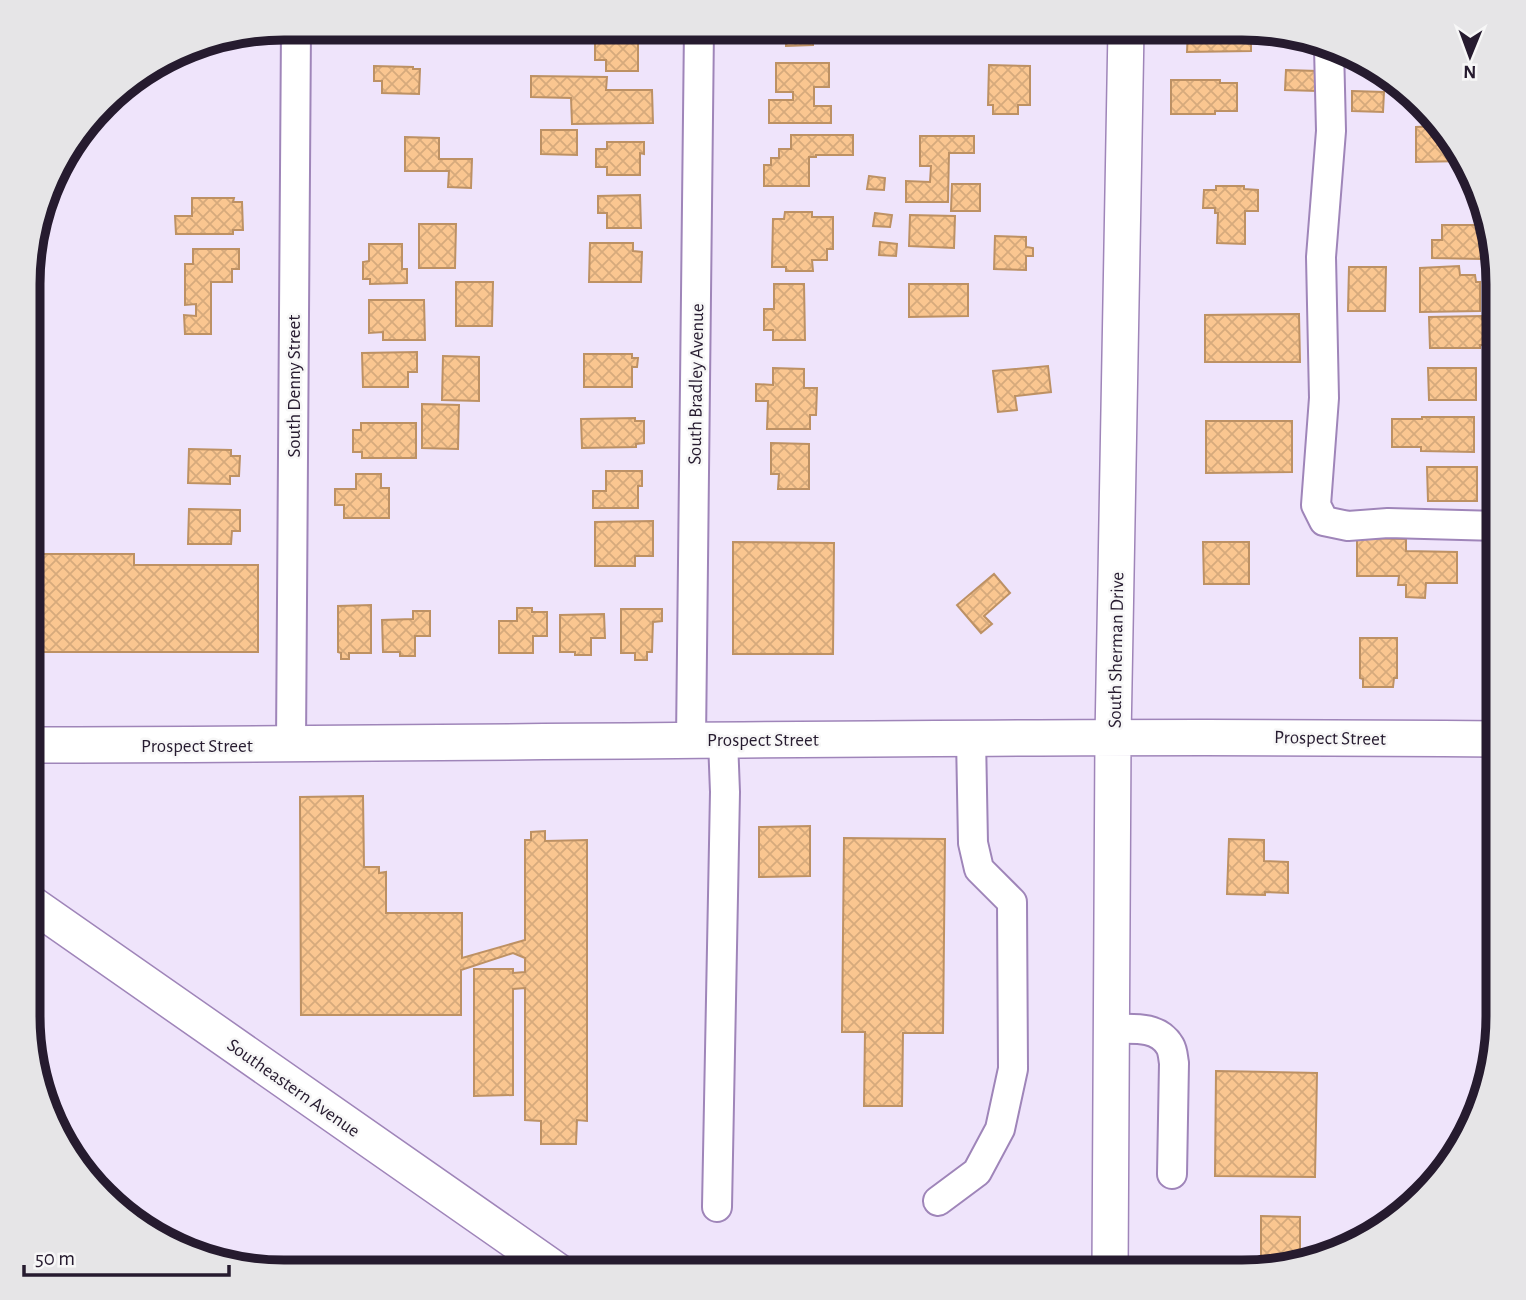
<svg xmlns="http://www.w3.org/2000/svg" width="1526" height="1300" font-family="'Alegreya Sans',sans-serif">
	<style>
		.building { fill: url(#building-cross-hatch); stroke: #bd9164; stroke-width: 2 }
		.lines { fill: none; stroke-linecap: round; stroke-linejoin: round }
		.minor-casing { stroke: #9f85b9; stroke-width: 32 }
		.major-casing { stroke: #9f85b9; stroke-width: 38 }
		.minor { stroke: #fff; stroke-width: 28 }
		.major { stroke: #fff; stroke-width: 35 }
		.labels { text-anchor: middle; stroke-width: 5; stroke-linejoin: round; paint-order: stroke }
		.street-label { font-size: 19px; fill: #261b2f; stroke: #f7f7f7 }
		.rim { fill: none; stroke: #261b2f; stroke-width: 9 }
	</style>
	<defs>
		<pattern id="building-cross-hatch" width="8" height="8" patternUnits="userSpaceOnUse" patternTransform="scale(1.75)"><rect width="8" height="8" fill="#fac690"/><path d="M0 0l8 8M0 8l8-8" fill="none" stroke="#d6aa7c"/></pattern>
	</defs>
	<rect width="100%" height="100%" fill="#efe4fb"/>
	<path class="building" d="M 769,28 L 813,28 L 813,45 L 786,46 L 786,32 L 769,32 Z
		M 1182,29 L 1251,29 L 1251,51 L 1187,52 L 1188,29 Z
		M 225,38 L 225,46 L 196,45 L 201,42 Z
		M 595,38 L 638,38 L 638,71 L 606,71 L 606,60 L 595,60 Z
		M 776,63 L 829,63 L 829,87 L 814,87 L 814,106 L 831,106 L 831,123 L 769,123 L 769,100 L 793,100 L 793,92 L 776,92 Z
		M 989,65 L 1030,66 L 1030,105 L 1018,105 L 1018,114 L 993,114 L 993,105 L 988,105 Z
		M 374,66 L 413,67 L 413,69 L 420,69 L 419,94 L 382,93 L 382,81 L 374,81 Z
		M 1286,70 L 1317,71 L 1317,91 L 1285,90 Z
		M 531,76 L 607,77 L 606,90 L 652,90 L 653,123 L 572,124 L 571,98 L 531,97 Z
		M 1171,80 L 1220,80 L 1220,83 L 1237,83 L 1237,111 L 1215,111 L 1215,114 L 1171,114 Z
		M 1352,91 L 1384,92 L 1383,112 L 1352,111 Z
		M 1439,126 L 1462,161 L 1416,162 L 1416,127 Z
		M 541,130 L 577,130 L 577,155 L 541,154 Z
		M 791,135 L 853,135 L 853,155 L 816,155 L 816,157 L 809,157 L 809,186 L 764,186 L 764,165 L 771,165 L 771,158 L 779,158 L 779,149 L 791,149 Z
		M 920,136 L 974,136 L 974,153 L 949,153 L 948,202 L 906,202 L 906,181 L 930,182 L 931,166 L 920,166 Z
		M 405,137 L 439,138 L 439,159 L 472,159 L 471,188 L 448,187 L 449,171 L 405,171 Z
		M 607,142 L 644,142 L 644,154 L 640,153 L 640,175 L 607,175 L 607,167 L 596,167 L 596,149 L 607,149 Z
		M 869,176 L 885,178 L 884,190 L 867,189 Z
		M 952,184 L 980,184 L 980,211 L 951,211 Z
		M 1216,186 L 1244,186 L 1244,189 L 1258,190 L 1258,211 L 1245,211 L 1245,244 L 1217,243 L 1218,213 L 1215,213 L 1215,208 L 1203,208 L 1204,190 L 1216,190 Z
		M 640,195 L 641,228 L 607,228 L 607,213 L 598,213 L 598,196 Z
		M 192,198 L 234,198 L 233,202 L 242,202 L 243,230 L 233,230 L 233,234 L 176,234 L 175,216 L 192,216 Z
		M 785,212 L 812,212 L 812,217 L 833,217 L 833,249 L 827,249 L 827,260 L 812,260 L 813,271 L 786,271 L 786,267 L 772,267 L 773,219 L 784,219 Z
		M 875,213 L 892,215 L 890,227 L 873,226 Z
		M 910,215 L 955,216 L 954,248 L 909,246 Z
		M 419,224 L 456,224 L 455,268 L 419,268 Z
		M 1442,225 L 1482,225 L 1482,229 L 1489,230 L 1490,256 L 1481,255 L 1481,259 L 1432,258 L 1432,240 L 1442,240 Z
		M 995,236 L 1026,237 L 1026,247 L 1033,248 L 1033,256 L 1026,256 L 1026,270 L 994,269 Z
		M 880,242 L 897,244 L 896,256 L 879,255 Z
		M 590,243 L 633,243 L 633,251 L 642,252 L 641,282 L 589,282 Z
		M 369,244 L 402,244 L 402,269 L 407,269 L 407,283 L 370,284 L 370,279 L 363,279 L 363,262 L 369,261 Z
		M 193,249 L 239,249 L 239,269 L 232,269 L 232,282 L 211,282 L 211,334 L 185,334 L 184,315 L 196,316 L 196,304 L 185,305 L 185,264 L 193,264 Z
		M 1459,266 L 1460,275 L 1475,275 L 1476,282 L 1480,282 L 1480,311 L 1420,312 L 1420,268 Z
		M 1349,267 L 1386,267 L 1385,311 L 1348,311 Z
		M 456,282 L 493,282 L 492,326 L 456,326 Z
		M 774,284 L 804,284 L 805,340 L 773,340 L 773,330 L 764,330 L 764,309 L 774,309 Z
		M 909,284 L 968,284 L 968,316 L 909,317 Z
		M 369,300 L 424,300 L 425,340 L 383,340 L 383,332 L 369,333 Z
		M 1299,314 L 1300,362 L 1205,362 L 1205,315 Z
		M 1482,316 L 1482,319 L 1490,319 L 1491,345 L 1480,345 L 1480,348 L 1430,348 L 1429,317 Z
		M 417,352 L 417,372 L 408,372 L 408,387 L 363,387 L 362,353 Z
		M 584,354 L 632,354 L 632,358 L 638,358 L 637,367 L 632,367 L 632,387 L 584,387 Z
		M 443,356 L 479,357 L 479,401 L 442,400 Z
		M 1048,366 L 1051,392 L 1015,396 L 1017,410 L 998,412 L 993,371 Z
		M 773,368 L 804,369 L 804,388 L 817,388 L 816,415 L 810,415 L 810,429 L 767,429 L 768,401 L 756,401 L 756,384 L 773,385 Z
		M 1428,368 L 1476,368 L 1476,400 L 1429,400 Z
		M 422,404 L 459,405 L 458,449 L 422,448 Z
		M 1422,417 L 1474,417 L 1474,452 L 1421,451 L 1421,447 L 1392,447 L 1392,419 L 1422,419 Z
		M 635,418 L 635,421 L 644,421 L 644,443 L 636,444 L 636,447 L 582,448 L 581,419 Z
		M 1206,421 L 1292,421 L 1292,472 L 1206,473 Z
		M 361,423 L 416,423 L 416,458 L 362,458 L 362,452 L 353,452 L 353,430 L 361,430 Z
		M 771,443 L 809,444 L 809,489 L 778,489 L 779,474 L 771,474 Z
		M 189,449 L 231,450 L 231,456 L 240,456 L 239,476 L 230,476 L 230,484 L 188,483 Z
		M 1427,467 L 1477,467 L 1477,501 L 1428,501 Z
		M 606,471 L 642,471 L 642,486 L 638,486 L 638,508 L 593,508 L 593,491 L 606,491 Z
		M 356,474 L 381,474 L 381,488 L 389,488 L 389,518 L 344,518 L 344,505 L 335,505 L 335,489 L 356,489 Z
		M 189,509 L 240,510 L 240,531 L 232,531 L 231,544 L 188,544 Z
		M 653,521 L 653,556 L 635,556 L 635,566 L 595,566 L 595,522 Z
		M 1357,538 L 1406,539 L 1406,551 L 1457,552 L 1457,583 L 1426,583 L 1425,598 L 1406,597 L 1406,585 L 1398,585 L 1399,576 L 1357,576 Z
		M 733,542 L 834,543 L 833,654 L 733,654 Z
		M 1203,542 L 1249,542 L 1249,584 L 1204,584 Z
		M 30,554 L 134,554 L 134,565 L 258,565 L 258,652 L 29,652 Z
		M 994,574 L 1010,593 L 984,616 L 992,624 L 981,633 L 957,605 Z
		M 371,605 L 371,653 L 349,653 L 349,659 L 341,659 L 341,653 L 338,652 L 338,606 Z
		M 517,608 L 532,608 L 532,612 L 547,612 L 547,636 L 533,636 L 533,653 L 499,653 L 499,621 L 517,621 Z
		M 621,609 L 662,609 L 662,621 L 653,622 L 652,652 L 647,652 L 647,660 L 635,660 L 635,653 L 621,653 Z
		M 413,611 L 430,611 L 430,636 L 415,636 L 415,656 L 400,656 L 400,652 L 383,652 L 382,620 L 413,619 Z
		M 604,614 L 605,638 L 591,638 L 591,655 L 575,655 L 575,652 L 560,652 L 560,615 Z
		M 1360,638 L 1397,638 L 1397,678 L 1394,678 L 1393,687 L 1363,687 L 1363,679 L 1360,678 Z
		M 363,796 L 364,867 L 379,867 L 379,873 L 386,872 L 386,913 L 462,913 L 462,958 L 525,940 L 525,840 L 531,840 L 531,832 L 545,831 L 545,841 L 587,840 L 587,1121 L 577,1120 L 576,1144 L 541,1144 L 541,1121 L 525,1120 L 525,988 L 513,989 L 513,1095 L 474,1096 L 474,969 L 513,969 L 513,973 L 525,972 L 525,958 L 513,953 L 461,970 L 461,1015 L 301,1015 L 300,797 Z
		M 810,826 L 810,876 L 759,877 L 759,827 Z
		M 844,838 L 945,839 L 943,1033 L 903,1033 L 902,1106 L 864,1106 L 865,1032 L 842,1032 Z
		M 1229,839 L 1264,840 L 1264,861 L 1288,862 L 1288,893 L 1265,892 L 1265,895 L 1227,894 Z
		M 1216,1071 L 1317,1073 L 1315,1177 L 1215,1176 Z
		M 1261,1216 L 1300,1217 L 1300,1262 L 1261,1271 Z"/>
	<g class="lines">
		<g class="minor-casing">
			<path id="minor" d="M 1329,47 L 1331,131 L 1321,257 L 1324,398 L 1316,505 L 1324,521 L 1348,526 L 1388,523 L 1498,526
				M 691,740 L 699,28
				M 291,744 L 296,28
				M 1111,1029 C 1131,1029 1158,1025 1170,1046 C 1173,1051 1173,1058 1174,1063 L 1172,1174
				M 938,1201 L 977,1172 L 1000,1129 L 1013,1069 L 1012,902 L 979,869 L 973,843 L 971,738
				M 717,1207 L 725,792 L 723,740"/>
		</g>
		<g class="major-casing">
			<path id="major" d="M 29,745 C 519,744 1008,734 1498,739
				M 29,902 L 559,1272
				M 1110,1272 L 1113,738 L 1126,29"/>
		</g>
		<use href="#minor" class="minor"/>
		<use href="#major" class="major"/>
	</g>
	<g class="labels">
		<g class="street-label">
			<text transform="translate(695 384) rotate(-89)" y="7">South Bradley Avenue</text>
			<text transform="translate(293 386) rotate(-90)" y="7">South Denny Street</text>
			<text transform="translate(1115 650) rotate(-89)" y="7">South Sherman Drive</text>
			<text transform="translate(1330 737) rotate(1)" y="7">Prospect Street</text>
			<text x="763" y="746">Prospect Street</text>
			<text x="197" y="752">Prospect Street</text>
			<text transform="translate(294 1087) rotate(35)" y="7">Southeastern Avenue</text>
		</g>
	</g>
	<path d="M0 0H1526V1300H0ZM284 40H1242A244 244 0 0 1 1486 284V1016A244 244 0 0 1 1242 1260H284A244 244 0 0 1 40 1016V284A244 244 0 0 1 284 40Z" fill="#e6e5e7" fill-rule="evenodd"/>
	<path class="rim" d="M284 40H1242A244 244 0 0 1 1486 284V1016A244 244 0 0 1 1242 1260H284A244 244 0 0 1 40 1016V284A244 244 0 0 1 284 40Z"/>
	<g transform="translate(1470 56) rotate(181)" stroke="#f7f7f7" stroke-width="5" paint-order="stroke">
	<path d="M0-5L12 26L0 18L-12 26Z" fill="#261b2f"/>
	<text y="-10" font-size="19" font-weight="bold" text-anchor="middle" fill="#261b2f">N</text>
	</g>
	<path d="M24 1265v10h205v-10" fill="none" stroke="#261b2f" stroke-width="3.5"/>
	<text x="35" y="1265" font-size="21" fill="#261b2f" stroke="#f7f7f7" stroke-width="5" paint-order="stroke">50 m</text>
</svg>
